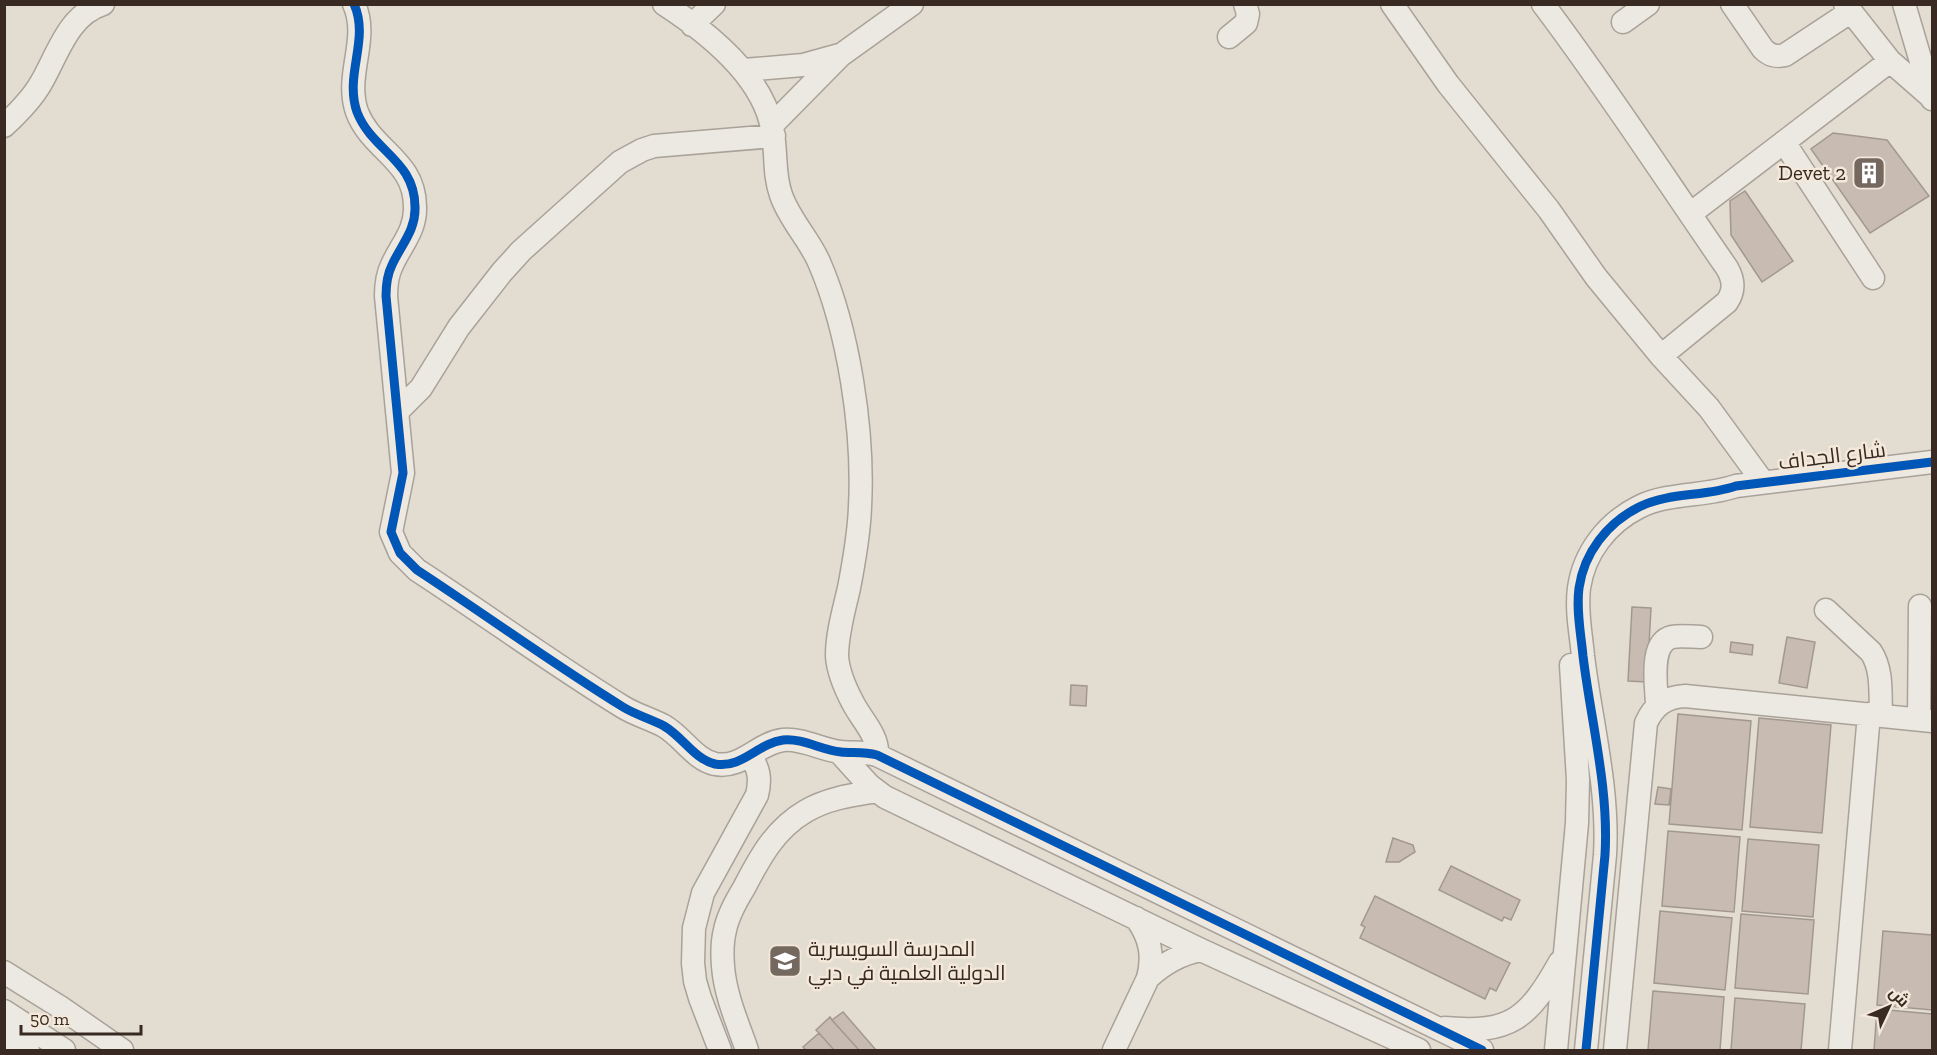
<svg xmlns="http://www.w3.org/2000/svg" width="1937" height="1055" font-family="'Zilla Slab',Cairo,serif">
	<style>
		.building { fill: #c7bbb2; stroke: #a39890; stroke-width: 1.5 }
		.lines { fill: none; stroke-linecap: round; stroke-linejoin: round }
		.minor-casing { stroke: #a9a299; stroke-width: 25 }
		.minor { stroke: #ece8e2; stroke-width: 22 }
		.cycleway-casing { stroke: #f3e8d9; stroke-width: 13 }
		.cycleway { stroke: #0057b8; stroke-width: 9 }
		.labels { text-anchor: middle; stroke-width: 5; stroke-linejoin: round; paint-order: stroke }
		.poi-label { font-size: 21px; fill: #382a22; stroke: #f3e8d9; text-anchor: end }
		.street-label { font-size: 21px; fill: #382a22; stroke: #f3e8d9 }
	</style>
	<rect width="100%" height="100%" fill="#e3dcd1"/>
	<path class="building" d="M 1833,133 L 1887,140 L 1929,196 L 1870,233 L 1811,149 Z
		M 1745,191 L 1793,261 L 1762,282 L 1731,235 L 1730,201 Z
		M 1632,607 L 1651,608 L 1647,682 L 1628,681 Z
		M 1787,637 L 1815,642 L 1807,688 L 1779,683 Z
		M 1731,642 L 1753,645 L 1752,655 L 1730,652 Z
		M 1071,685 L 1087,686 L 1086,706 L 1070,705 Z
		M 1678,714 L 1751,721 L 1742,830 L 1669,824 Z
		M 1759,718 L 1831,725 L 1822,833 L 1750,827 Z
		M 1658,787 L 1671,789 L 1669,805 L 1655,804 Z
		M 1668,831 L 1740,837 L 1734,912 L 1662,906 Z
		M 1393,838 L 1413,845 L 1415,852 L 1399,862 L 1386,862 Z
		M 1748,839 L 1819,845 L 1813,917 L 1742,911 Z
		M 1451,866 L 1520,900 L 1511,920 L 1504,917 L 1502,921 L 1439,890 Z
		M 1375,896 L 1510,963 L 1496,991 L 1490,988 L 1485,999 L 1360,938 L 1365,927 L 1361,925 Z
		M 1660,911 L 1732,918 L 1725,990 L 1654,983 Z
		M 1741,914 L 1814,920 L 1808,994 L 1735,988 Z
		M 1883,931 L 1932,935 L 1932,1010 L 1877,1005 Z
		M 1653,991 L 1724,997 L 1720,1050 L 1648,1050 Z
		M 1735,998 L 1805,1004 L 1801,1050 L 1731,1050 Z
		M 1877,1009 L 1932,1014 L 1932,1050 L 1874,1050 Z
		M 843,1012 L 876,1050 L 859,1050 L 832,1020 Z
		M 830,1017 L 832,1020 L 859,1050 L 834,1050 L 819,1033 L 816,1030 Z
		M 819,1033 L 834,1050 L 806,1050 L 803,1047 Z"/>
	<g class="lines">
		<g class="minor-casing">
			<path id="minor" d="M 354,4 C 370,40 344,74 357,112 C 372,151 415,160 415,207 C 416,230 401,245 392,265 C 387,275 386,285 386,296 L 403,473 L 391,532 L 400,553 L 417,570 C 486,615 553,664 623,707 C 636,715 651,719 664,726 C 683,737 694,759 715,764 C 742,769 758,743 783,740 C 803,738 821,750 841,752 C 853,753 865,752 877,755 L 1482,1050
				M 664,4 C 707,32 762,75 772,128 C 777,150 773,173 781,195 C 789,219 809,239 819,262 C 849,331 864,432 860,507 C 859,535 854,562 849,588 C 844,610 837,633 837,656 C 838,672 845,688 853,703 C 861,719 879,736 877,755
				M 1392,4 L 1448,84 L 1549,210 L 1596,277 L 1661,356 L 1709,408 L 1763,482
				M 1543,4 C 1608,90 1666,180 1727,268 C 1734,280 1735,290 1727,302 L 1661,356
				M 1732,4 L 1763,49 C 1770,56 1776,57 1785,55 L 1850,12
				M 1845,4 L 1890,61 L 1930,96
				M 1904,4 L 1932,99
				M 1623,22 L 1648,4
				M 692,25 L 714,4
				M 1229,37 L 1246,23 L 1248,14 L 1245,4
				M 744,70 L 803,65 L 839,55
				M 772,125 L 841,55 L 912,4
				M 4,126 C 18,113 32,99 41,83 C 58,54 68,15 103,4
				M 1784,142 L 1873,278
				M 1690,214 L 1890,61
				M 397,412 L 421,388 L 459,327 L 502,272 L 521,251 L 620,162 L 642,150 L 654,146 L 774,136
				M 1826,610 L 1871,652 C 1883,670 1880,695 1881,716
				M 1657,706 C 1657,688 1648,643 1672,637 C 1681,635 1692,637 1701,637
				M 1919,719 L 1920,606
				M 839,752 L 869,785 L 885,797 L 1201,950 L 1419,1050
				M 4,972 L 60,1007 L 122,1050
				M 1148,978 C 1164,963 1180,954 1201,950
				M 4,1011 L 64,1050
				M 1444,1028 C 1511,1034 1528,1019 1560,962
				M 4,1036 L 28,1050
				M 720,1050 L 700,998 L 695,981 L 693,963 L 694,928 L 703,893 L 757,795 C 761,779 759,768 750,756
				M 747,1050 C 738,1024 725,995 723,966 C 722,954 722,942 725,930 C 728,915 736,901 744,888 C 760,857 775,829 806,811 C 828,798 853,795 877,791
				M 1114,1050 L 1148,978 C 1154,955 1150,937 1136,918
				M 1556,1050 L 1577,823 L 1578,780 L 1571,665
				M 1586,1050 L 1605,855 C 1609,788 1591,722 1583,656 C 1581,634 1576,611 1579,588 C 1584,553 1607,523 1639,507 C 1669,492 1704,497 1736,486 L 1932,462
				M 1615,1050 L 1646,723 C 1654,705 1666,697 1685,696 L 1932,721
				M 1840,1050 L 1869,714"/>
		</g>
		<use href="#minor" class="minor"/>
		<g class="cycleway-casing">
			<path id="cycleway" d="M 354,4 C 370,40 344,74 357,112 C 372,151 415,160 415,207 C 416,230 401,245 392,265 C 387,275 386,285 386,296 L 403,473 L 391,532 L 400,553 L 417,570 C 486,615 553,664 623,707 C 636,715 651,719 664,726 C 683,737 694,759 715,764 C 742,769 758,743 783,740 C 803,738 821,750 841,752 C 853,753 865,752 877,755 L 1482,1050
				M 1586,1050 L 1605,855 C 1609,788 1591,722 1583,656 C 1581,634 1576,611 1579,588 C 1584,553 1607,523 1639,507 C 1669,492 1704,497 1736,486 L 1932,462"/>
		</g>
		<use href="#cycleway" class="cycleway"/>
	</g>
	<defs>
		<g id="building-square" transform="scale(1.725)"><rect x="-9" y="-9" width="18" height="18" rx="4" fill="#74685f" stroke="#f3e8d9"/><path d="M-4-6H4V6H1V3H-1V6H-4ZM-2.5-4.3h1.7v1.8h-1.7ZM.8-4.3h1.7v1.8H.8ZM-2.5-1h1.7V.8h-1.7ZM.8-1h1.7V.8H.8Z" fill="#fff"/></g>
		<g id="school-square" transform="scale(1.725)"><rect x="-9" y="-9" width="18" height="18" rx="4" fill="#74685f" stroke="#f3e8d9"/><path d="M0-5L7-2L0 1L-7-2ZM-4 1L0 2.5L4 1V4Q0 6-4 4Z" fill="#fff"/></g>
	</defs>
	<g fill-rule="evenodd">
		<use href="#building-square" x="1869" y="173"/>
		<use href="#school-square" x="785" y="961"/>
	</g>
	<g class="labels">
		<g class="poi-label">
			<text x="1846" y="180">Devet 2</text>
			<text x="808" y="956" text-anchor="start">المدرسة السويسرية<tspan x="808" dy="24">الدولية العلمية في دبي</tspan></text>
		</g>
		<g class="street-label">
			<text transform="translate(1832 456) rotate(-7)" y="7">شارع الجداف</text>
		</g>
	</g>
	<rect width="1937" height="1055" fill="none" stroke="#382a22" stroke-width="12"/>
	<g transform="translate(1889 1007) rotate(46)" stroke="#f3e8d9" stroke-width="4.5" paint-order="stroke">
	<path d="M0-4.5L10 22L0 15L-10 22Z" fill="#382a22"/>
	<text y="-9" font-size="16" font-weight="bold" text-anchor="middle" fill="#382a22">ش</text>
	</g>
	<path d="M21 1025v9h120v-9" fill="none" stroke="#382a22" stroke-width="3"/>
	<text x="30" y="1025" font-size="18" fill="#382a22" stroke="#f3e8d9" stroke-width="4.5" paint-order="stroke">50 m</text>
</svg>
